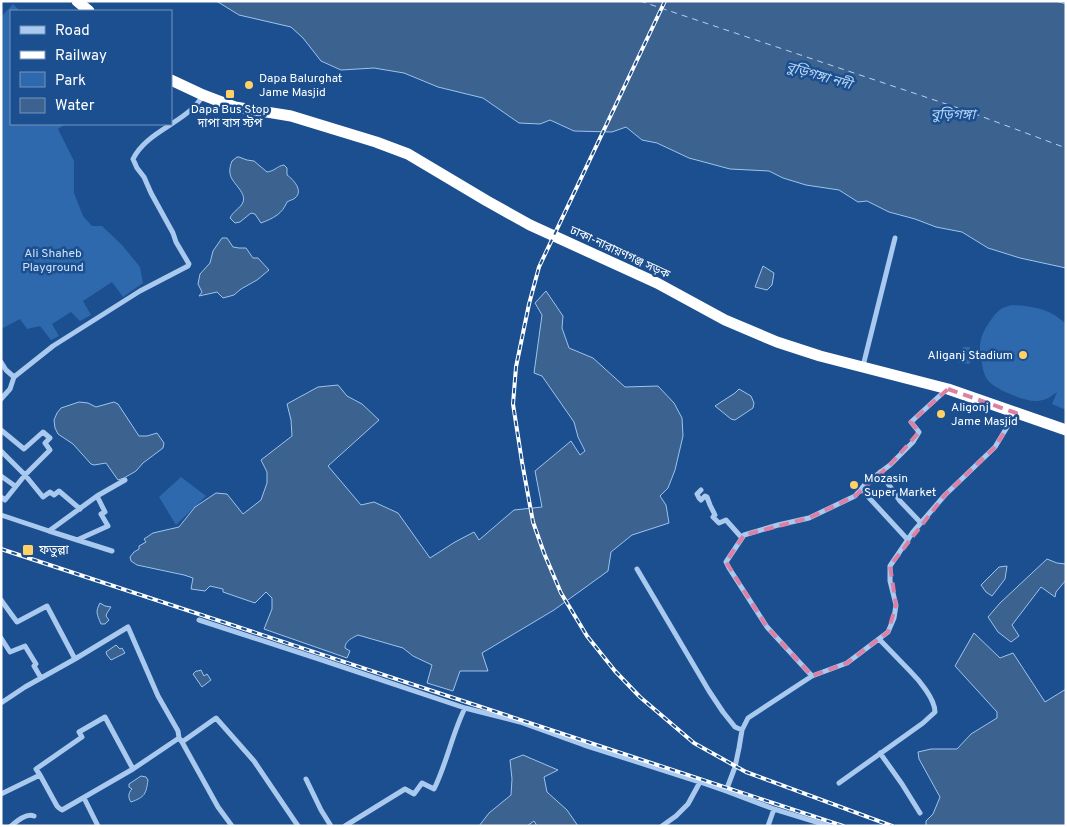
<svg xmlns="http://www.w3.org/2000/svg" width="1067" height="827" font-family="Overpass,'Noto Sans Bengali',sans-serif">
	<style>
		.green { fill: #2e69ad }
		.water { fill: #3c6290; stroke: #9cc4f0 }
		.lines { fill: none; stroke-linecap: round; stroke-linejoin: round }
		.ferry { stroke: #b5d3f5; stroke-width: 1; stroke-dasharray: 6 5; stroke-linecap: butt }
		.street { stroke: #a9c9ee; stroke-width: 5 }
		.highway { stroke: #fff; stroke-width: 11 }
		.rail-casing { stroke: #fff; stroke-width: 4 }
		.rail { stroke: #1b4f8f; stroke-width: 2; stroke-dasharray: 5.5; stroke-linecap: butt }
		.marked { fill: none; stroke: #dd80a5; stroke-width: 4; stroke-dasharray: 10 6; stroke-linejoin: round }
		.poi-dot { fill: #ffd166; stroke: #1b4f8f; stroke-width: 2 }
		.labels { text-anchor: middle; stroke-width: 5; stroke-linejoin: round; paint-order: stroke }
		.poi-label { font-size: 12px; fill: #fff; stroke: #1b4f8f; text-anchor: start }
		.street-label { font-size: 12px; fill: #fff; stroke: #1b4f8f }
		.park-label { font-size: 12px; fill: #cfe3fa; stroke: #1b4f8f }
		.water-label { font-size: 14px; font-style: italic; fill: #b5d3f5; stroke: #1b4f8f }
	</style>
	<rect width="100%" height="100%" fill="#1b4f8f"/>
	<path class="green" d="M 13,4 L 20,11 L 11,11 L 11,124 L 65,124 L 58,129 L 74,161 L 74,193 L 83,216 L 92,226 L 102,226 L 122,245 L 140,267 L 143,283 L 123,297 L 112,282 L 83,301 L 91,315 L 80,321 L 71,312 L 52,324 L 59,336 L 51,340 L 40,326 L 27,329 L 20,319 L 1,329 L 1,17 Z
		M 1012,305 C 1033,306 1051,309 1066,324 L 1066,410 L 1052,404 L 1057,392 C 1051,397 1044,401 1036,401 C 1024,401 993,389 987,379 C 984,375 983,369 982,364 C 977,344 981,333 993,317 C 995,314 998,311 1001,309 C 1004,307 1008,306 1012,305 Z
		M 963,347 L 970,347 L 970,364 L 959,363 Z
		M 181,477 L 206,496 L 176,525 L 159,497 Z"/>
	<path class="water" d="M 214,1 L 1056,1 L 1066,4 L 1066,268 L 1020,258 L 988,248 L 962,232 L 936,227 L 915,219 L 889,212 L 867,201 L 858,202 L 839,190 L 806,185 L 783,178 L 769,171 L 730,169 L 689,158 L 657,143 L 642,140 L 626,127 L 612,132 L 574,131 L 550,120 L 540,124 L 519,123 L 483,98 L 438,87 L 404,73 L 374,68 L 341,70 L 321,61 L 303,38 L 291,27 L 239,15 L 218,2 Z
		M 237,157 L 239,157 L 247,160 L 254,161 L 267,172 C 275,171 277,166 284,165 L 287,168 L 287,175 C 293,179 304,191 295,198 C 293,200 290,200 287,202 C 282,214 274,218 261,223 L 255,214 L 251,213 L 240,222 L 235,223 L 230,218 C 233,211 241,208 243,202 C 247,192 230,182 230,173 C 229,169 231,164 232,161 Z
		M 222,238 L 227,238 L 233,247 L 239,248 L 246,248 L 253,258 L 258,258 L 269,270 L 257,280 L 241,289 L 234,295 L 223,298 L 217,292 L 199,296 L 202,292 L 198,284 L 200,274 L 210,263 L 213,251 Z
		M 763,266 L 774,273 L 772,285 L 767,290 L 755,287 Z
		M 546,291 L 563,316 L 562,328 L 569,348 L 593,358 L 625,387 L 658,386 L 674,403 L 682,418 L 683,436 L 675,470 L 668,488 L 660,496 L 666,505 L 669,523 L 632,535 L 611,552 L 608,571 L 554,610 L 482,653 L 488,671 L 460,671 L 453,691 L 427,683 L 432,665 L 413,656 L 403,648 L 358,635 C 352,638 345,641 345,648 L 350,651 L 347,658 L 264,629 L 272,609 L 272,598 L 266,592 L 255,603 L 223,592 L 223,589 L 210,586 L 205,591 L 191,589 L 193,578 L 184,575 L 137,565 L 131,561 L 130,557 L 134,552 L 139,549 L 139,546 L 146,542 L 144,539 L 153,533 L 179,527 L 195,507 L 216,493 L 227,494 L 243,514 L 261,500 L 267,483 L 267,472 L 261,460 L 292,436 L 291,420 L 287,404 L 318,387 L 338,385 L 347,396 L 362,404 L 379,420 L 328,466 L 361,505 L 374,502 L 398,513 L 430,558 L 455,542 L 474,532 L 479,540 L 514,510 L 542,507 L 535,471 L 571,441 L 580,455 L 585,451 L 578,437 L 574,422 L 542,376 L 534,373 L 542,315 L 535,303 Z
		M 739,389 L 751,396 L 754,403 L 753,408 L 735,420 L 731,419 L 715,406 L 735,393 Z
		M 79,402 L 88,403 L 96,407 L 114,402 L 118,404 L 139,436 L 147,436 L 157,433 L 164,443 L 163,448 L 143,463 L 136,471 L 124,478 L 118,480 L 106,463 L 94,465 L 91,464 L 73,444 L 58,434 L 55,428 L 54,420 L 57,413 L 61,408 Z
		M 1047,559 L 1057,563 L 1066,564 L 1066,580 L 1056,592 L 1055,597 L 1041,587 L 1012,625 L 1019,636 L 1011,642 L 998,632 L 988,617 L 1000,603 Z
		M 1007,566 L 1005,579 L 992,596 L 986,592 L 981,585 L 999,567 Z
		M 100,603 L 105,606 L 111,607 L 107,613 L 106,616 L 109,620 L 105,624 L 101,624 C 97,614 95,612 100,603 Z
		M 974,633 L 1000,658 L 1013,653 L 1045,702 L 1066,689 L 1066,826 L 926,826 L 926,821 L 933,814 L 940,797 L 919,759 L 918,752 L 931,749 L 957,749 L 971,734 L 997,718 L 997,712 L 955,666 Z
		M 116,645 L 120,649 L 122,648 L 125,653 L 111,660 L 107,655 L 106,652 Z
		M 201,670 L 204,676 L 207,674 L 211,680 L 202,687 L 193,674 L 196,671 L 198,671 Z
		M 523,755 L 558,770 L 544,777 L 547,792 L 567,810 L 578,826 L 537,826 L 534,821 L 527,826 L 479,826 L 489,813 L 511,795 L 512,779 L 510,760 Z
		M 141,776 L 146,777 L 148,780 C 146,794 145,797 131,802 C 128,798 128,793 132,789 L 129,787 L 129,784 Z"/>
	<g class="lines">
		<path class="ferry" d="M 640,1 L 967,111 L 1066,148"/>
		<path class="street" d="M 1,362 L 6,370 L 14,377
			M 863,366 L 895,238
			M 1,399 L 10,389 L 14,377 L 53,346 L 140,291 L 188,266 L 189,264 L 176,242 L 173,233 L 151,193 L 144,177 L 137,168 L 133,159 C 145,135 174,126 193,108 C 196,105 200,100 203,96
			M 1,430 L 24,449 L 43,432 L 50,438 L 45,443 L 50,450 L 25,475 L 5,500 L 1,497
			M 1,451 L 25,475 L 43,497 L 50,492 L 54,495 L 59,491 L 80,509
			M 880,472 L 900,501 L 921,523
			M 1,476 L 15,486
			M 861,489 L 908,540
			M 701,490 L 697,494 L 699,498 L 701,500 L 705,496 L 707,497 L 710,505 L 715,515 L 713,517 L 719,523 L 726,520 L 742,538 L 726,562 L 729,568 L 767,627 L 812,676
			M 1,515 L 49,531 L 97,496 L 125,480
			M 49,531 L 112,551
			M 742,538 L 744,535 L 778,525 L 809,518 L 855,496 L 866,483 L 890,465 L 913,442 L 919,432 L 911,422 L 947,389
			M 77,540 L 108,526 L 101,514 L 105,512 L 97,496
			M 637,569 L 709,691 L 723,712 L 735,727 L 742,730
			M 1,600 L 17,622 L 47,606 L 75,659 L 25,687 L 1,703
			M 199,620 L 319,659 L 465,708 L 520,722 L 584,745 L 700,782
			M 1,638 L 10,652 L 25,646 L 36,664 L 34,666 L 41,678
			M 75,659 L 128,627 L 158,696 L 178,731 L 179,738
			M 182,742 L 218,807 L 232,826
			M 880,753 L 902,784 L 920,813
			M 40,775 L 36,769 L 82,737 L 79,732 L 105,717 L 133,769
			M 306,779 L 321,810 L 331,826
			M 839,783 L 923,723 L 935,712 C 935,699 919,680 910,671 L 879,639
			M 726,791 L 774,809 L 829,826
			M 1,794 L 40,775 L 57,806 L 59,808 L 62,810 L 133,769 L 179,738 L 182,742 L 216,718 L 254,761 L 298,826
			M 84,798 L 98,826
			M 11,826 C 17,821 26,813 34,816
			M 345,826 L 405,789 L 414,794 L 422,783 L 434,789 C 447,763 452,734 465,708
			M 662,826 L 676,816 L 688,804 L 700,782 L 726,791 L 735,767 L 739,748 L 742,730 L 748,718 L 812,676 L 847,663 L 888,632 L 894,618 L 896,605 L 890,581 L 890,566 L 913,532 L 945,495 L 995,447 L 1015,414
			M 768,826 L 774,809"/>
		<path class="highway" d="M 77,1 L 89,11
			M 171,80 L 203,95 L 224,103 L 235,107 L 291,116 L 376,142 L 408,154 L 487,201 L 530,225 L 657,283 L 725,320 L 777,342 L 820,356 L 948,389 L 1066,430"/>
		<g class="rail-casing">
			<path id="rail" d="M 665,1 L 539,267 L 529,304 L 516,367 L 513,404 L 522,462 L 533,522 L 544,553 L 561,593 L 587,636 L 615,671 L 640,697 L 694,743 L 746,772 L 892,826
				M 1,549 L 843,826"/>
		</g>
		<use href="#rail" class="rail"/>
	</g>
	<path class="marked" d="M 948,389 L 1016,413 L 995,447 L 945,495 L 890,566 L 896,605 L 888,632 L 847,663 L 812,676 L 767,627 L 726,562 L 744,535 L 809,518 L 855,496 L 890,465 L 919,432 L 911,422 Z"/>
	<g class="poi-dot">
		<circle cx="249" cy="85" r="5"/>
		<rect x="225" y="89" width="10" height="10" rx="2.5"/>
		<circle cx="1023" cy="355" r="5"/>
		<circle cx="941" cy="414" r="5"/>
		<circle cx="854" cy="485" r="5"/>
		<rect x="22" y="544" width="12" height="12" rx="2.5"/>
	</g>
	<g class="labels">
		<g class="poi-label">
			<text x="259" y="82">Dapa Balurghat<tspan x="259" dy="14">Jame Masjid</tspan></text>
			<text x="230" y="113" text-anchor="middle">Dapa Bus Stop<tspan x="230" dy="14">দাপা বাস স্টপ</tspan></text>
			<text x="1013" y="359" text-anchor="end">Aliganj Stadium</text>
			<text x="951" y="411">Aligonj<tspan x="951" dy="14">Jame Masjid</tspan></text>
			<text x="864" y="482">Mozasin<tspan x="864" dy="14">Super Market</tspan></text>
			<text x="39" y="554">ফতুল্লা</text>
		</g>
		<g class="street-label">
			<text transform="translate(620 252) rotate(25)" y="4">ঢাকা-নারায়ণগঞ্জ সড়ক</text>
		</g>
		<g class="park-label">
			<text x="53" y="257">Ali Shaheb<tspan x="53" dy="14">Playground</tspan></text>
		</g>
		<g class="water-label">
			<text transform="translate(819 75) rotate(16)" y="5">বুড়িগঙ্গা নদী</text>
			<text x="953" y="119">বুড়িগঙ্গা</text>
		</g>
	</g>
	<rect width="1067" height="827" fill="none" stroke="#ffffff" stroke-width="5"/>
	<rect x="10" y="10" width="162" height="115" fill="#1b4f8f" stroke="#7695bc"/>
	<rect x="20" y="26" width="25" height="8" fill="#a9c9ee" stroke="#7695bc"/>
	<text x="55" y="35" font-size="15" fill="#ffffff">Road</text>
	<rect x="20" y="51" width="25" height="8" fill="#ffffff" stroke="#7695bc"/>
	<text x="55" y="60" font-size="15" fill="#ffffff">Railway</text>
	<rect x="20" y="72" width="25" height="15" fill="#2e69ad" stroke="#7695bc"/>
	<text x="55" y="85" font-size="15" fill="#ffffff">Park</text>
	<rect x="20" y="98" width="25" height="15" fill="#3c6290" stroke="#7695bc"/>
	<text x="55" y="110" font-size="15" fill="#ffffff">Water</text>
</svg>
